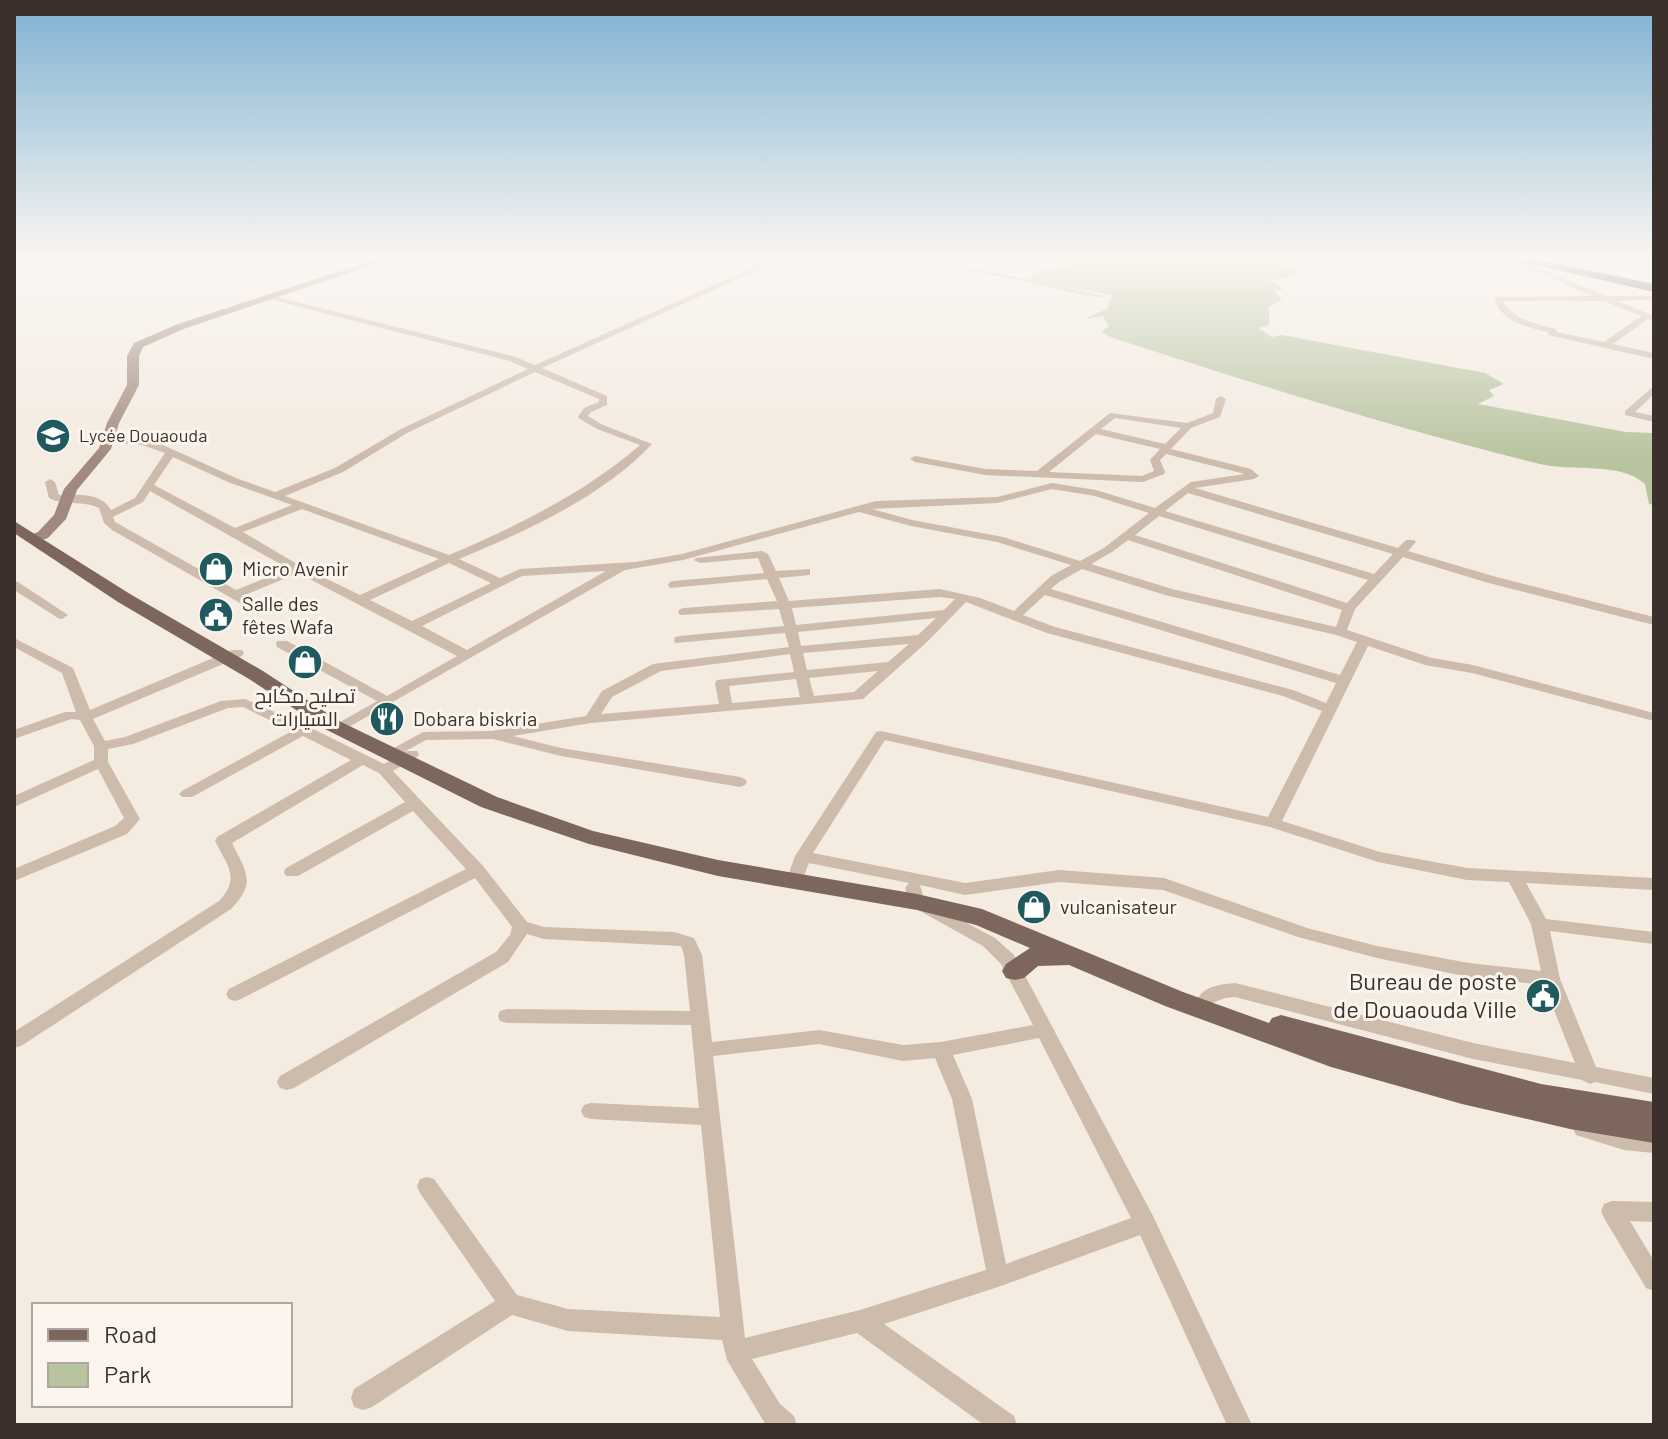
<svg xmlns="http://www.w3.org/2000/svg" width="1668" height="1439" font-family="Barlow,Cairo,sans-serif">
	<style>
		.green { fill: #b8c4a0 }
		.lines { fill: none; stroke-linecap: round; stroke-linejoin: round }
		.minor { fill: #cdbbac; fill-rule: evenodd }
		.secondary { fill: #a18a7d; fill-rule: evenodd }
		.primary { fill: #7d675c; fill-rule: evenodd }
		.motorway { fill: #5c4a42; fill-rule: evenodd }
		.labels { text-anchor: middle; stroke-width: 6; stroke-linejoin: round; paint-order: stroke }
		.far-poi-label { font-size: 18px; fill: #3b302b; stroke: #fbf5ee; text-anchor: start }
		.poi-label { font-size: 20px; fill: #3b302b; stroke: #fbf5ee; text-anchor: start }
		.near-poi-label { font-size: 24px; fill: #3b302b; stroke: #fbf5ee; text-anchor: end }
	</style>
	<rect width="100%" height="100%" fill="#f4ebe1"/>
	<path class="green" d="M 1073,259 L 1109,259 L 1123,263 L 1146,259 L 1265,259 L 1293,268 L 1299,276 L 1270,280 L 1285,289 L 1274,290 L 1282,300 L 1269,307 L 1269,325 L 1258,328 L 1272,337 L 1282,335 L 1485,373 L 1504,384 L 1489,390 L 1494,396 L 1478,404 L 1626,432 L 1654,433 L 1654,505 L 1649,504 L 1645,484 C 1619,461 1573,472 1540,464 C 1396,428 1254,384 1113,338 L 1101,332 L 1109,326 L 1103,316 L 1084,319 L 1107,309 L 1112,295 L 1027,280 L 1036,272 L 1068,266 Z"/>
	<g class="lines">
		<path class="minor" d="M 772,259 L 782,259 L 542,368 L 607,396 L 607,405 L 591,412 L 588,416 L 603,425 L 652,444 C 601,498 526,531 459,559 L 500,578 L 520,569 L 635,562 L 682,554 L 876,501 L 997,497 L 1052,483 L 1096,490 L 1155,508 L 1191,482 L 1245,474 L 1166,454 L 1160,460 L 1165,472 L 1164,474 L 1143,482 L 985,475 L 915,462 L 910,459 L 915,456 L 985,469 L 1037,471 L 1110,413 L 1187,423 L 1213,413 L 1216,399 L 1221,396 L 1226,399 L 1220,417 L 1191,428 L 1171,449 L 1251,469 L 1259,476 L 1254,479 L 1195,488 L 1398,548 L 1406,540 L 1414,540 L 1416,542 L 1408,551 L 1493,576 L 1654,617 L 1654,625 L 1485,582 L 1403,557 L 1355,609 L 1347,630 L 1432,658 L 1473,665 L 1654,713 L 1654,721 L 1472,673 L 1425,665 L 1368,646 L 1282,821 L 1380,852 L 1467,868 L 1654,878 L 1654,890 L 1526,883 L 1546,919 L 1654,932 L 1654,944 L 1550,931 L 1560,979 L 1596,1067 L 1654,1078 L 1654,1094 L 1595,1082 L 1590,1084 L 1582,1080 L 1473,1059 L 1235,997 L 1225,998 L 1207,1005 L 1201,1003 L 1198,998 C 1205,986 1222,984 1235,983 L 1473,1043 L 1575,1063 L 1544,985 L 1469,977 L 1377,958 L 1298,937 L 1163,890 L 1059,882 L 965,895 L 920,885 L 924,899 L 931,904 L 995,938 L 1014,955 L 1153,1216 L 1252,1425 L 1227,1425 L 1140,1235 L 998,1287 L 884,1324 L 1014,1416 L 1017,1425 L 984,1425 L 857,1333 L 752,1359 L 780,1404 L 794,1416 L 797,1425 L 766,1425 L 727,1360 L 722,1340 L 568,1331 L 512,1315 L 372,1407 L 363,1410 L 354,1407 L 351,1398 L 354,1389 L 495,1301 L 420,1193 L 417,1186 L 420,1179 L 427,1177 L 434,1179 L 517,1295 L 568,1309 L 720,1317 L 701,1125 L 591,1119 L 584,1117 L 581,1111 L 584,1105 L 591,1103 L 699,1108 L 691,1025 L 507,1023 L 500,1021 L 498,1016 L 500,1011 L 507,1009 L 690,1011 L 684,955 L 681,946 L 544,939 L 527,934 L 508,962 L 294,1088 L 287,1090 L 280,1088 L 277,1082 L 280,1076 L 496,952 L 510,935 L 512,927 L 475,878 L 241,999 L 235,1001 L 229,999 L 226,994 L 229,989 L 466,869 L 413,811 L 298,876 L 286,876 L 284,872 L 286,868 L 405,802 L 379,773 L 363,765 L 232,843 C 246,872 257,882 231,909 L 21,1046 L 14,1048 L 14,1032 L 219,901 C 241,878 227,865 215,841 L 217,837 L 351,760 L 303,736 L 192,797 L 182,797 L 179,794 L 182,791 L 292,731 L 243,707 L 228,708 L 133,744 L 108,749 L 108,762 L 140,819 L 127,834 L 14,881 L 14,869 L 115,826 L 124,818 L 98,769 L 14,807 L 14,796 L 94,760 L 94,746 L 80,720 L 71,719 L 14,739 L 14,730 L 65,712 L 76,712 L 62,673 L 14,647 L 14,638 L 73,668 L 90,710 L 232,650 L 242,650 L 244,653 L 242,656 L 93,719 L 105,741 L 125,737 L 221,701 L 245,699 L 309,727 L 384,764 L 407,751 L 417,751 L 419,754 L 417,757 L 393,771 L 483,866 L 527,922 L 544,927 L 674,932 L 694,938 L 702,955 L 712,1042 L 819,1030 L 903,1045 L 941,1042 L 1033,1025 L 1001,964 L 983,946 L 911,906 L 905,888 L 909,883 L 809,863 L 801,883 L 789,883 L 787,879 L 795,856 L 876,732 L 881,731 L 1268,817 L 1322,711 L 1283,696 L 1047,633 L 966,602 L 927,642 L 863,699 L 591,723 L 513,736 L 561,748 L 740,777 L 745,779 L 747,782 L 745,785 L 740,787 L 561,756 L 493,739 L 426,740 L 395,757 L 390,758 L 383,754 L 423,732 L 492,731 L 586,716 L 602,691 L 653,664 L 789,647 L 785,633 L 675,643 L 674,640 L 675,637 L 680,636 L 784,626 L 779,609 L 680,615 L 678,612 L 680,609 L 684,608 L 777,601 L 767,579 L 670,588 L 668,585 L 670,582 L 674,581 L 764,573 L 758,558 L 700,563 L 694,560 L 696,558 L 762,551 L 768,554 L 776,571 L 810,569 L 810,575 L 779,578 L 789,601 L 940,589 L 980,598 L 1014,611 L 1051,576 L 1071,565 L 997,542 L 911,526 L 859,512 L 683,560 L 625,570 L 340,732 L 333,728 L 335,725 L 377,701 L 277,647 L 276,644 L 277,641 L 287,641 L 387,696 L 457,656 L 298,573 L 245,595 L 257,604 L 251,608 L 247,607 L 112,530 L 104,523 L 99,508 C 83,500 64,506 49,498 L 45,482 L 50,479 L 55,482 L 59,495 C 76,495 101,492 111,510 L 135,498 L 165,453 L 142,445 L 105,442 L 103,440 L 108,437 L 143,439 L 163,445 L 236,478 L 275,492 L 335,468 L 401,429 L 528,369 L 510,361 L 269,299 L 269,295 L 516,357 L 535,365 ZM 535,372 L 599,399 L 599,402 L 584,408 L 578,417 L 580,419 L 597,429 L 640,445 C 583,494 517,526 449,555 L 285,496 L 343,472 L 407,433 ZM 1115,418 L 1181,428 L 1165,444 L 1101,429 ZM 1096,434 L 1160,449 L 1150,460 L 1154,471 L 1142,476 L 1049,472 ZM 173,457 L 228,482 L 292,505 L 235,528 L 154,485 ZM 1052,489 L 1095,496 L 1149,513 L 1104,548 L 1080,561 L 1003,537 L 912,520 L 872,509 L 997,503 ZM 150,491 L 289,569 L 236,590 L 115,522 L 113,517 L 143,502 ZM 1188,493 L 1393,554 L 1374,574 L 1165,511 ZM 302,509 L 439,559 L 360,595 L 302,567 L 243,532 ZM 1159,516 L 1368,580 L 1347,603 L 1135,535 ZM 1128,540 L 1342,610 L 1336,627 L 1172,589 L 1091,564 L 1112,552 ZM 449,563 L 491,583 L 412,621 L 370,600 ZM 1082,569 L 1165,595 L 1336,635 L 1357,642 L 1340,675 L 1051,589 L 1059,582 ZM 606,571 L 467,650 L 422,626 L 522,576 ZM 1045,595 L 1336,683 L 1326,703 L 1293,690 L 1055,627 L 1023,615 ZM 940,597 L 955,599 L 944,610 L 796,625 L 792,608 ZM 936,618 L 918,635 L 801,646 L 798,632 ZM 909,644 L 888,662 L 807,670 L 803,653 ZM 790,654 L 794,672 L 717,680 L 715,683 L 719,704 L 601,714 L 612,697 L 661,671 ZM 878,671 L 854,692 L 814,696 L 809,678 ZM 796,679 L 800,697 L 732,703 L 729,686 ZM 885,740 L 1270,827 L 1378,862 L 1467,880 L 1509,882 L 1531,924 L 1541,971 L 1469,963 L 1377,946 L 1307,928 L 1164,878 L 1059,870 L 965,883 L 813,853 ZM 1039,1038 L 1131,1218 L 1006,1264 L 972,1099 L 953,1055 ZM 819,1044 L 903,1061 L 935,1058 L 952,1099 L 986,1270 L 860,1310 L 745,1338 L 713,1056 Z
			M 791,259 L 826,261 L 928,259 L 1105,296 L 1101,298 C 1041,286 980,270 920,262 C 880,256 828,275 791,259 Z
			M 1508,259 L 1518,259 L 1606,296 L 1654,296 L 1654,300 L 1617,301 L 1654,316 L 1654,321 L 1648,319 L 1613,344 L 1654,353 L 1654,359 L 1548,335 L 1548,332 C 1527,327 1499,321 1494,297 L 1593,296 ZM 1502,301 L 1604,301 L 1641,316 L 1604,342 L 1557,332 L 1556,329 C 1535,324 1515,320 1502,301 Z
			M 1654,386 L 1654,394 L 1635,412 L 1654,416 L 1654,422 L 1625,415 L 1625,411 Z
			M 14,581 L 18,582 L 68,615 L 62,619 L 58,618 L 14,590 Z
			M 1583,1121 L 1624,1132 L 1654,1135 L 1654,1153 L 1624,1150 L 1576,1135 L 1573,1129 L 1576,1123 Z
			M 1612,1201 L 1654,1202 L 1654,1222 L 1630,1221 L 1654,1261 L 1654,1291 L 1646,1288 L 1604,1218 L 1601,1211 L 1604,1204 Z"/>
		<path class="secondary" d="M 377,259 L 391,259 L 186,328 L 143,347 L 139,356 L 139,385 L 119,423 L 111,449 L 77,490 L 66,519 L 48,538 L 33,543 L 28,542 L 28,536 L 38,532 L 54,515 L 64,489 L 99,448 L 107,423 L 127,385 L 127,356 L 134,343 L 178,324 Z"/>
		<path class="primary" d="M 14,521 L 130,594 L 263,671 L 339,721 L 497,797 L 593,831 L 718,860 L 917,894 L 982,909 L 1183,992 L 1269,1023 L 1272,1018 L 1281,1015 L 1541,1084 L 1654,1102 L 1654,1143 L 1570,1129 L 1462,1104 L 1331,1067 L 1165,1006 L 1069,965 L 1038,966 L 1024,978 L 1015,980 L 1006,978 L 1002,971 L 1006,964 L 1030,948 L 976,925 L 917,910 L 718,876 L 589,844 L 481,807 L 325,729 L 249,679 L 118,602 L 14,533 Z"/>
		<path class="motorway" d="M 1510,259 L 1534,259 L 1654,284 L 1654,292 Z"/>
	</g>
	<linearGradient id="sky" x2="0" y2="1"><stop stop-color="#7eb2d2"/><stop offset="0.56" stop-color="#faf6f2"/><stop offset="1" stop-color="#faf6f2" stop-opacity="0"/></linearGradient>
	<rect width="1668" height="460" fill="url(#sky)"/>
	<defs>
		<g id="school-disc" transform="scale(1.8)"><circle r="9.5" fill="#1f5a5e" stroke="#fbf5ee"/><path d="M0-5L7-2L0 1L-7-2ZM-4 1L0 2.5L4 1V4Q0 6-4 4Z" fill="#fff"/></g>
		<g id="shop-disc" transform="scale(1.8)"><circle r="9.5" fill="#1f5a5e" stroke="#fbf5ee"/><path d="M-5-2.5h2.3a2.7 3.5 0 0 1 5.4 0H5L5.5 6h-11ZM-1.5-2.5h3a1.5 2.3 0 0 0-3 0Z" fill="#fff"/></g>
		<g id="civic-disc" transform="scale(1.8)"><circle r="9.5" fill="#1f5a5e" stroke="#fbf5ee"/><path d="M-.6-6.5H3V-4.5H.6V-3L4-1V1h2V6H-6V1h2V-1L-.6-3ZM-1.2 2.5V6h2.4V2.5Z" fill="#fff"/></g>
		<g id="restaurant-disc" transform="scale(1.8)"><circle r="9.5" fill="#1f5a5e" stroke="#fbf5ee"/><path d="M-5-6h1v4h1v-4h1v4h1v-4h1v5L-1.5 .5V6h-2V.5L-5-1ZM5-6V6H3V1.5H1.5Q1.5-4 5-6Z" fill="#fff"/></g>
	</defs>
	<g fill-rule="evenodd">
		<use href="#school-disc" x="53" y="436"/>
		<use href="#shop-disc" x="216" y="569"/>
		<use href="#civic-disc" x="216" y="615"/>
		<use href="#shop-disc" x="305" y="662"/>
		<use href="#restaurant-disc" x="387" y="719"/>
		<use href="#shop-disc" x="1034" y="907"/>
		<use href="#civic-disc" x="1543" y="996"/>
	</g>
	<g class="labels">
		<g class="far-poi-label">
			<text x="79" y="442">Lycée Douaouda</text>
		</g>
		<g class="poi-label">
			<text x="242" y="576">Micro Avenir</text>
			<text x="242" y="611">Salle des<tspan x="242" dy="23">fêtes Wafa</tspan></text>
			<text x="305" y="703" text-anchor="middle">تصليح مكابح<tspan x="305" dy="23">السيارات</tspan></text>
			<text x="413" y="726">Dobara biskria</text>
			<text x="1060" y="914">vulcanisateur</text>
		</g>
		<g class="near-poi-label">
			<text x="1517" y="990">Bureau de poste<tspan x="1517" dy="28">de Douaouda Ville</tspan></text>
		</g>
	</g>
	<rect width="1668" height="1439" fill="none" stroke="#3b302b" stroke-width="32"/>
	<rect x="32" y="1303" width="260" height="104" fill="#fbf5ee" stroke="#aea6a0" stroke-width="2"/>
	<rect x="48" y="1329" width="40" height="12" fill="#7d675c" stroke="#aea6a0" stroke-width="2"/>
	<text x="104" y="1343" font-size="24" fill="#3b302b">Road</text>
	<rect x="48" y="1363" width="40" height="24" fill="#b8c4a0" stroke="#aea6a0" stroke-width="2"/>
	<text x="104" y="1383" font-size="24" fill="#3b302b">Park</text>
</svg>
